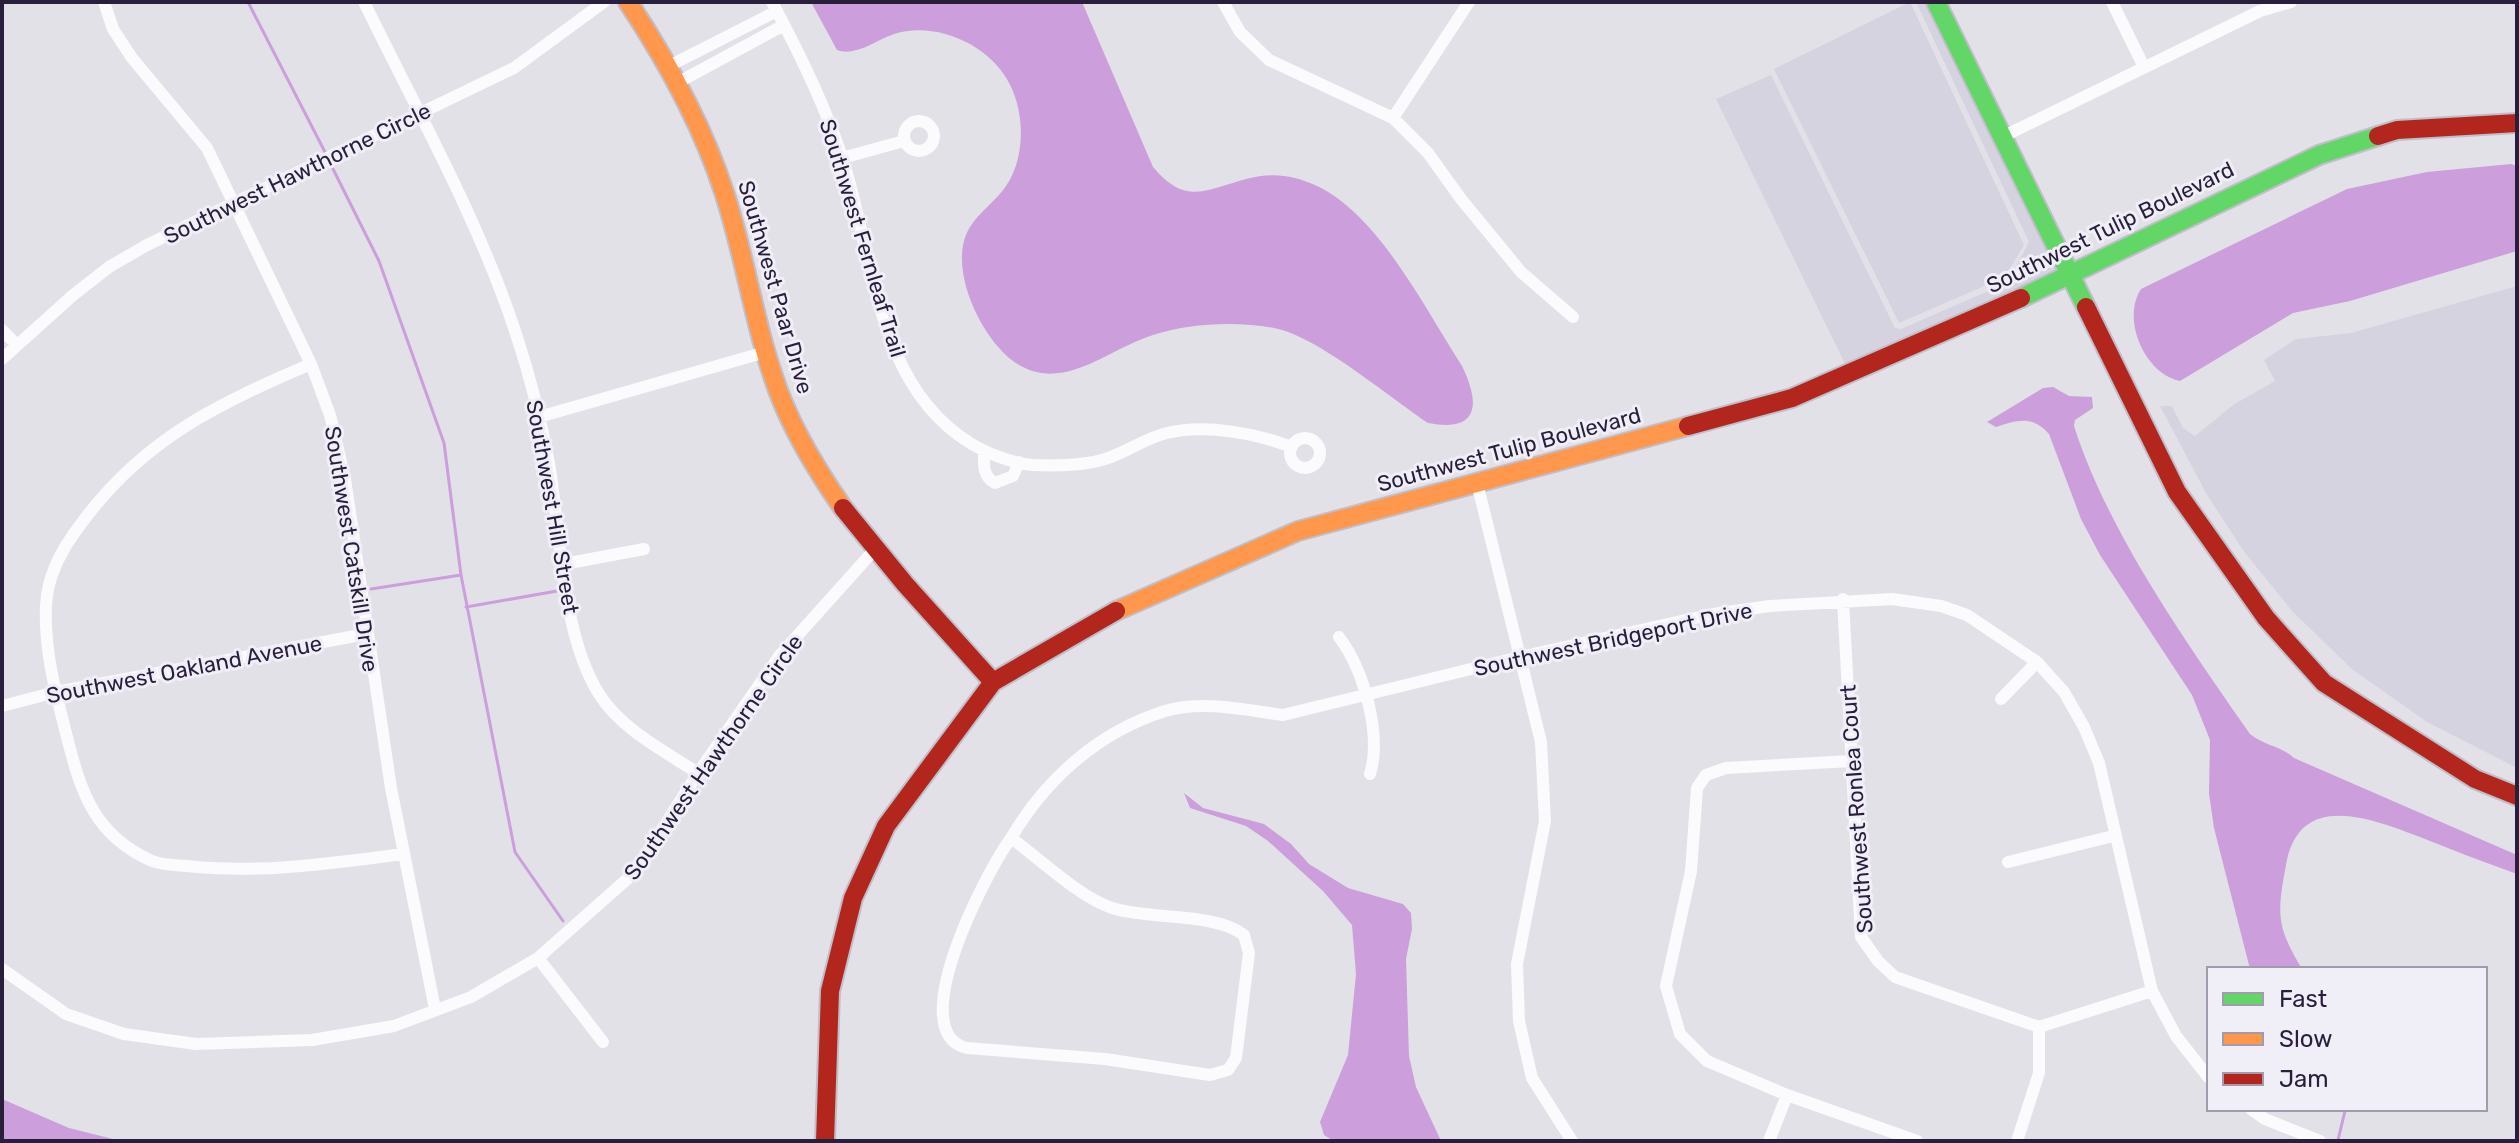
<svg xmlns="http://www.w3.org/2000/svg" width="2519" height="1143" font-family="Rubik,sans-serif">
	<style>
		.built { fill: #d6d3e0 }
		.water { fill: #cc9edb }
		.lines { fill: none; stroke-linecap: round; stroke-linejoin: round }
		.stream { stroke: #cc9edb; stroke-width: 3 }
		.fast-casing { stroke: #c0bec8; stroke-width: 22 }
		.slow-casing { stroke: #c0bec8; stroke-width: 22 }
		.jam-casing { stroke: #c0bec8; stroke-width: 22 }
		.street { stroke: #fbfafc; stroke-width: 12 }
		.fast { stroke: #63d668; stroke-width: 18 }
		.slow { stroke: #ff974d; stroke-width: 18 }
		.jam { stroke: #b3261e; stroke-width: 18 }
		.labels { text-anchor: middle; stroke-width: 6; stroke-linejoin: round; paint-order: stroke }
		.street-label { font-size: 22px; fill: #291e3c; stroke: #f0eff8 }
	</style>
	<rect width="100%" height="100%" fill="#e2e1e8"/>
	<path class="built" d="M 1910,2 L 2024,245 L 2005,277 L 1899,323 L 1774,69 Z
		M 1916,2 L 1930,2 L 2064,273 L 1847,368 L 1716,99 L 1771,75 L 1895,328 L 1901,329 L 2007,283 L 2029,242 Z
		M 2517,286 L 2517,768 L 2427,722 L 2353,670 L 2293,612 L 2245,553 L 2207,495 L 2160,406 L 2172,406 L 2183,428 L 2195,436 L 2233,405 L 2275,381 L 2264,360 L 2296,339 L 2351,333 Z"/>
	<path class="water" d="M 811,2 L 1082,2 L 1153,167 C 1186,206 1205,190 1246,179 C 1271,172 1294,175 1317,186 C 1379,215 1425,309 1462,366 C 1480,403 1480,433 1428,423 C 1389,397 1317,336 1274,328 C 1237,321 1189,323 1153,335 C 1107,349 1061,396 1013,361 C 980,337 946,265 970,227 C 980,211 996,201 1006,186 C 1026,157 1025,111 1008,81 C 988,44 935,21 894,34 C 876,40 856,57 837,50 Z
		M 2511,164 L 2517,166 L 2517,251 L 2350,301 L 2293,313 L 2180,381 C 2145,374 2121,320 2141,289 L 2347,189 L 2427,172 Z
		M 2053,387 L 2069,396 L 2092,397 L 2093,408 L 2075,420 L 2074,426 C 2108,532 2186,642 2250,734 C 2265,746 2281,746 2294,758 L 2517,855 L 2517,874 C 2484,862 2452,850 2420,837 C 2372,819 2299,789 2286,865 C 2277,913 2276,926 2302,969 L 2250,969 L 2214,828 L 2209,794 L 2210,740 L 2192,695 L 2100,555 L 2081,519 L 2049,434 C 2032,415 2018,420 1996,427 L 1987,422 L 2043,388 Z
		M 1184,793 L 1203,808 L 1264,824 L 1291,844 L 1309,864 L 1348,888 L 1403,904 L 1411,913 L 1412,929 L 1406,959 L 1409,1056 L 1416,1087 L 1441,1141 L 1334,1141 L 1324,1135 L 1320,1122 L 1348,1055 L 1356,974 L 1352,925 L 1323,891 L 1268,841 L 1246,826 L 1190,808 Z
		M 2,1099 L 69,1128 L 121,1141 L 2,1141 Z"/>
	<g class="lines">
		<path class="stream" d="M 248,2 L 326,154
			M 329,161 L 379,261 L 444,443 L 461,575 L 515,852 L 563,921
			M 371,589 L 461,575
			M 466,607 L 557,591
			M 2338,1140 L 2345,1111"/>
		<g class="fast-casing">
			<path id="fast" d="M 1936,2 L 2086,307
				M 2021,298 L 2319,155 L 2378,136"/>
		</g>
		<g class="slow-casing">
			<path id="slow" d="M 628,2 C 667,61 702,124 724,192 C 747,261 755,335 783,403 C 799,441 820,475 843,508
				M 1116,611 L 1298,531 L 1688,426"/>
		</g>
		<g class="jam-casing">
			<path id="jam" d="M 2378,136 L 2397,130 L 2517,123
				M 2086,307 L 2177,492 L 2266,618 L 2324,683 L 2475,779 L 2517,796
				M 1688,426 L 1792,398 L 2021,298
				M 843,508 L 905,584 L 993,682
				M 825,1141 L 830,991 L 853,898 L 886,826 L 993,682 L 1116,611"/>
		</g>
		<path class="street" d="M 104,2 L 113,29 L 132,58 L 207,148 L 311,364 L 330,415 L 345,479 L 391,788 L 435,1009
			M 364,2 C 416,109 479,220 516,334 C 530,376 541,420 549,463 C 561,534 561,633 599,694 C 621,729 664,751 698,773
			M 772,2 C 799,52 824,103 842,157 C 874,254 874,384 970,443 C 988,454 1012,463 1033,465 C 1056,466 1083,466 1105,459 C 1126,453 1145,438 1167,433 C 1206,424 1255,433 1292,447
			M 1223,2 L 1240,32 L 1269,60 L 1393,118 L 1428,153 L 1461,199 L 1521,272 L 1573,317
			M 2112,2 L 2144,67
			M 669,66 L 777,11
			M 677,83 L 784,25
			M 1393,118 L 1469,2
			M904 136a15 15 0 1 1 30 0a15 15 0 1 1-30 0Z
			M 2004,136 L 2260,11 L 2291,2
			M 842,158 L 904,141
			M 2,330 L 17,345
			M 2,359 L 72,296 L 109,267 L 147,245 L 514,68 L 604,2
			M 311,364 C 218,403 141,441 81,524 C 63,547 47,576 46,606 C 44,651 56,694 67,737 C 81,793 95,836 152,861 C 162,865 176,865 187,866 C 261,874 332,863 404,854
			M 539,417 L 766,352
			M1290 453a15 15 0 1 1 30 0a15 15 0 1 1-30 0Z
			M 984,451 C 984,464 982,476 995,483 L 1013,476 L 1019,462
			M 1477,483 L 1541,742 L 1545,821 L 1517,964 L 1519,1021 L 1532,1078 L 1572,1141
			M 564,564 L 644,549
			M 1843,599 L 1861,937 L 1878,961 L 1895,977 L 2039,1027 L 2152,991
			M 1339,637 C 1364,670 1382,735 1370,774
			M 2001,699 L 2037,662
			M 2,706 L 56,692 L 366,634
			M 1851,761 L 1726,768 L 1706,775 L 1697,788 L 1691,871 L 1666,986 L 1680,1034 L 1707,1061 L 1787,1095 L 1917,1141
			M 1011,838 C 1046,779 1098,732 1165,711 C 1202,700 1246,710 1283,715 L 1520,657 L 1713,614 L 1770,606 L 1892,599 L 1941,606 L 1967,615 L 2037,662 L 2064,692 L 2084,727 L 2099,763 L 2152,991 L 2176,1036 L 2209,1078
			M 1011,838 C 1040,859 1079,897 1112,908 C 1149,920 1214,912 1244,935 L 1249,953 L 1236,1058 L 1228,1070 L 1210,1075 L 1105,1059 L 967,1048 C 901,1033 988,869 1011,838 Z
			M 2008,862 L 2113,836
			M 538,958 L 603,1042
			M 2,969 L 66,1014 L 124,1034 L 196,1044 L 312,1040 L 394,1026 L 471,997 L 538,958 L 634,873 L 698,773 L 780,655 L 876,548
			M 2251,1109 L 2265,1119 L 2320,1141
			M 1769,1141 L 1787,1095
			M 2017,1141 L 2039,1073 L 2039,1027"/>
		<use href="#fast" class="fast"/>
		<use href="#slow" class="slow"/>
		<use href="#jam" class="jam"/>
	</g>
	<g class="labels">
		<g class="street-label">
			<text transform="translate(297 173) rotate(-26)" y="8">Southwest Hawthorne Circle</text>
			<text transform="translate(2110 227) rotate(-26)" y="8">Southwest Tulip Boulevard</text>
			<text transform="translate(863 238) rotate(73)" y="8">Southwest Fernleaf Trail</text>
			<text transform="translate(776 287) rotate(74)" y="8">Southwest Paar Drive</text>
			<text transform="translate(1509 449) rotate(-15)" y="8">Southwest Tulip Boulevard</text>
			<text transform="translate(553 507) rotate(80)" y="8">Southwest Hill Street</text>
			<text transform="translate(352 549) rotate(81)" y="8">Southwest Catskill Drive</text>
			<text transform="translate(1613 639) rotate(-12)" y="8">Southwest Bridgeport Drive</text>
			<text transform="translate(184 669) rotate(-11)" y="8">Southwest Oakland Avenue</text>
			<text transform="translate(713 757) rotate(-55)" y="8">Southwest Hawthorne Circle</text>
			<text transform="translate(1856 809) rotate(-94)" y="8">Southwest Ronlea Court</text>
		</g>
	</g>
	<rect width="2519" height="1143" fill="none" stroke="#291e3c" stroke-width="8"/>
	<rect x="2207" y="967" width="280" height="144" fill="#f0eff8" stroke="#a09bad" stroke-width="2"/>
	<rect x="2223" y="993" width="40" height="12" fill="#63d668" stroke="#a09bad" stroke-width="2"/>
	<text x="2279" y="1007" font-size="24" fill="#291e3c">Fast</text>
	<rect x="2223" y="1033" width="40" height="12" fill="#ff974d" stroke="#a09bad" stroke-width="2"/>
	<text x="2279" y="1047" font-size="24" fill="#291e3c">Slow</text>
	<rect x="2223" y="1073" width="40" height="12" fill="#b3261e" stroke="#a09bad" stroke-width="2"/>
	<text x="2279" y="1087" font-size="24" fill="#291e3c">Jam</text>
</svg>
